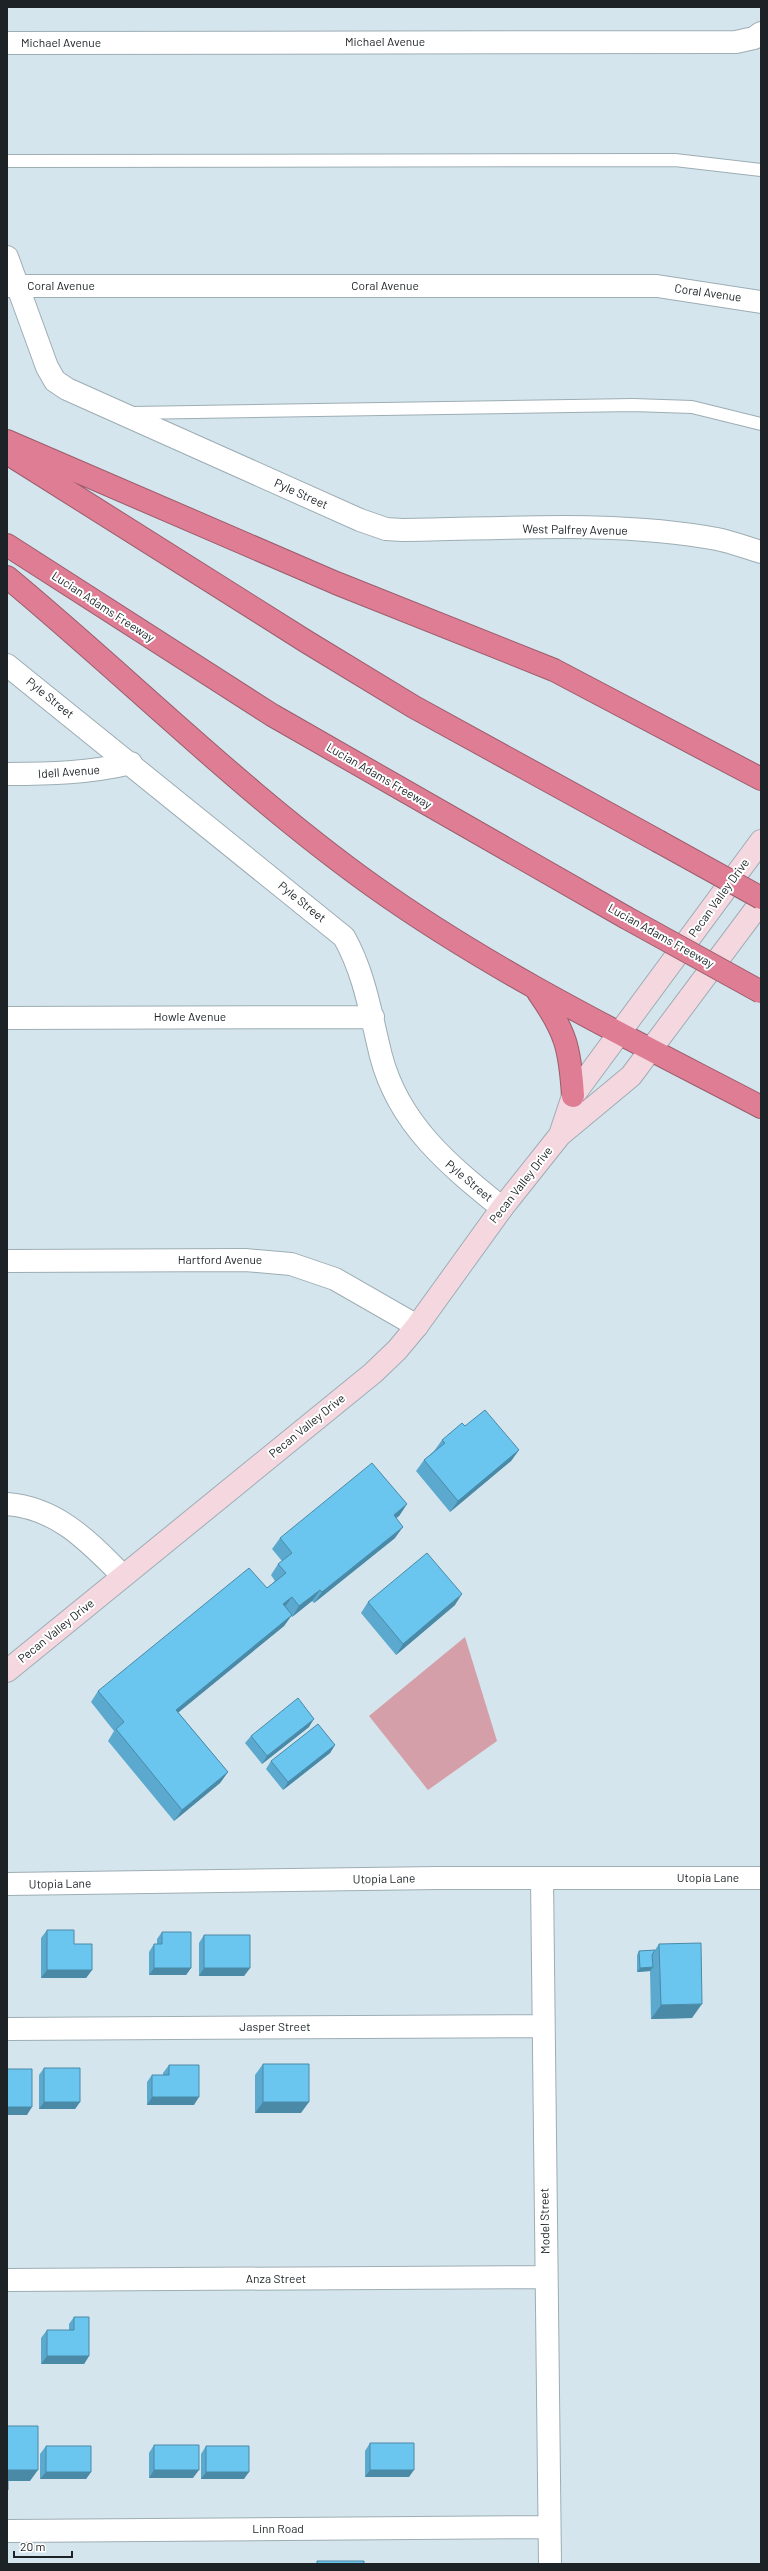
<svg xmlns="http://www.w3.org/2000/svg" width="768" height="2571" font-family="Barlow,sans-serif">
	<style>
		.green { fill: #d49fa8 }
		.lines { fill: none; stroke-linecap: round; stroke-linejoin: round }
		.lane-casing { stroke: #9dadb4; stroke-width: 14 }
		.street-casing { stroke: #9dadb4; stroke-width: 24 }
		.secondary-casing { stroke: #9dadb4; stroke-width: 24 }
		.highway-casing { stroke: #9a5d6c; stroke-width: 24 }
		.lane { stroke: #fff; stroke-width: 12 }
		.street { stroke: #fff; stroke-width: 22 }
		.secondary { stroke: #f5d8df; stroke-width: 22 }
		.highway { stroke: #de7d93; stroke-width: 22 }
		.highway-bridge-casing { stroke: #9a5d6c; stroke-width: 24; stroke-linecap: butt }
		.highway-bridge { stroke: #de7d93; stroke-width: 22 }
		.wall { fill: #5ba9ce }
		.shaded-wall { fill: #4a8aa7 }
		.building { fill: #6ac5ef; stroke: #4a8aa7 }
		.labels { text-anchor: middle; stroke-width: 4; stroke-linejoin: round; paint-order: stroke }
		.street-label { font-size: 12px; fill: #1c2225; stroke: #fff }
	</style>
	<rect width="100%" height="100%" fill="#d5e5ed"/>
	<path class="green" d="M 465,1637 L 497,1741 L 428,1790 L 369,1716 Z"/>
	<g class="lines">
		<g class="lane-casing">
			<path id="lane" d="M 7,161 L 675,160 L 761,170
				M 132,413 L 633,405 L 692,407 L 761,424"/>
		</g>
		<g class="street-casing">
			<path id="street" d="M 7,43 L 736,42 L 754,38 L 761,33
				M 7,257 L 47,367 L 55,381 L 67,389 L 360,520 L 386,529 L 403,530 C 505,529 616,520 717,539 C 732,542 747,548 761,552
				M 7,286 L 657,286 L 761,302
				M 7,665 L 344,937 C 365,974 371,1016 381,1056 C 399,1125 450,1166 502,1208
				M 7,774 C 50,774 89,773 131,763
				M 7,1018 L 373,1017
				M 7,1261 L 245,1260 L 291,1264 L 335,1279 L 417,1326
				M 7,1504 C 58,1508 89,1542 123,1576
				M 542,1878 L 550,2564
				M 7,1884 L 438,1878 L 761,1878
				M 7,2029 L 542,2026
				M 7,2280 L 546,2277
				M 7,2531 L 549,2527"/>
		</g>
		<g class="secondary-casing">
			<path id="secondary" d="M 560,1135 L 573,1096 L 761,841
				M 7,1671 L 373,1373 L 397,1350 L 417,1326 L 502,1208 L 560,1135 L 631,1076 L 761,902"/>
		</g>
		<g class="highway-casing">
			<path id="highway" d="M 7,441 L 336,583 L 554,670 L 761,779
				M 7,453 L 307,642 L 414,707 L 658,841
				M 7,545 L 272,715 L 625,917
				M 7,577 C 130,679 243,793 373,886 C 495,973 629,1038 761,1107
				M 538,992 C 566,1032 570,1048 573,1096"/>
		</g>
		<use href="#lane" class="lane"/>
		<use href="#street" class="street"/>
		<use href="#secondary" class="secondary"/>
		<use href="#highway" class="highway"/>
		<g class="highway-bridge-casing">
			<path id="highway-bridge" d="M 658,841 L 761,898
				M 625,917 L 761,992"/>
		</g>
		<use href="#highway-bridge" class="highway-bridge"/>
	</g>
	<path class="wall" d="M 465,1426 L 519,1450 L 511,1461 L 450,1512 L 416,1471 L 424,1460 L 434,1451 L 442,1440 Z
		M 407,1504 L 399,1516 L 396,1518 L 395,1538 L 314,1603 L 312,1601 L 292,1617 L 291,1616 L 284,1626 L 178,1712 L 228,1772 L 220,1783 L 174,1821 L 108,1741 L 114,1731 L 91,1702 L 98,1691 L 267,1588 L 275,1581 L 271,1575 L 278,1564 L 282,1561 L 272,1549 L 280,1538 Z
		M 368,1602 L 455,1605 L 396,1655 L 361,1613 Z
		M 309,1727 L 262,1764 L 245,1743 L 251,1736 Z
		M 335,1745 L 330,1753 L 283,1790 L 266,1769 L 271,1761 Z
		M 47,1930 L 74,1944 L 92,1970 L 86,1978 L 41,1978 L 41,1938 Z
		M 162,1932 L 191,1968 L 186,1975 L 149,1975 L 149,1952 L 154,1944 L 157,1944 L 157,1939 Z
		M 204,1935 L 250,1968 L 244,1976 L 199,1976 L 199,1943 Z
		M 659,1944 L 692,2018 L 651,2019 L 650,1971 L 637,1972 L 637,1955 L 639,1951 L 655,1950 Z
		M 263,2064 L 301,2113 L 255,2113 L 255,2075 Z
		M 169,2065 L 194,2105 L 147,2105 L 147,2082 L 152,2075 L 163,2075 L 163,2073 Z
		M 44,2068 L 80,2102 L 75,2109 L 39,2109 L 39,2075 Z
		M 74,2317 L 89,2356 L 84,2364 L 41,2364 L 41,2338 L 47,2330 L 69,2330 L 69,2324 Z
		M 370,2443 L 409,2477 L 365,2477 L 365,2451 Z
		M 154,2445 L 193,2478 L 149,2478 L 149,2453 Z
		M 46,2446 L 91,2472 L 86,2479 L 40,2479 L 40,2454 Z
		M 206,2446 L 244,2479 L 201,2479 L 201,2454 Z"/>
	<path class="shaded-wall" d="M 519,1450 L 511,1461 L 450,1512 L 458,1501 Z
		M 407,1504 L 399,1516 L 386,1526 L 394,1515 Z
		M 403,1527 L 395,1538 L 314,1603 L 322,1592 Z
		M 320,1590 L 312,1601 L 292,1617 L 299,1606 Z
		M 462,1594 L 455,1605 L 396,1655 L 403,1644 Z
		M 292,1597 L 284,1608 L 283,1604 Z
		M 292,1615 L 284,1626 L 168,1721 L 176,1710 Z
		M 314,1719 L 309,1727 L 262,1764 L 267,1756 Z
		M 335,1745 L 330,1753 L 283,1790 L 288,1782 Z
		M 228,1772 L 220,1783 L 174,1821 L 182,1810 Z
		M 653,1967 L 650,1971 L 637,1972 L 640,1968 Z
		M 154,1968 L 191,1968 L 186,1975 L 149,1975 Z
		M 204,1968 L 250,1968 L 244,1976 L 199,1976 Z
		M 47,1970 L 92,1970 L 86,1978 L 41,1978 Z
		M 702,2004 L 692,2018 L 651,2019 L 661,2005 Z
		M 152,2097 L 199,2097 L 194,2105 L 147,2105 Z
		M 44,2102 L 80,2102 L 75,2109 L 39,2109 Z
		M 263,2102 L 309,2102 L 301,2113 L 255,2113 Z
		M 7,2107 L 32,2107 L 27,2115 L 7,2115 Z
		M 47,2356 L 89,2356 L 84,2364 L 41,2364 Z
		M 8,2470 L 38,2470 L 30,2481 L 7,2481 Z
		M 154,2470 L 199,2470 L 193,2478 L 149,2478 Z
		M 370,2470 L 414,2470 L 409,2477 L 365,2477 Z
		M 46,2472 L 91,2472 L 86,2479 L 40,2479 Z
		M 206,2472 L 249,2472 L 244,2479 L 201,2479 Z"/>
	<path class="building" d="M 485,1410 L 519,1450 L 458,1501 L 424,1460 L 445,1443 L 442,1440 L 462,1423 L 465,1426 Z
		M 372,1463 L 407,1504 L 394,1515 L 403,1527 L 322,1592 L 320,1590 L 299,1606 L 292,1597 L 283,1604 L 292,1615 L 176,1710 L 228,1772 L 182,1810 L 116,1729 L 124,1722 L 98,1691 L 249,1568 L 267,1588 L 286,1573 L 278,1564 L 292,1553 L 280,1538 Z
		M 427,1553 L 462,1594 L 403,1644 L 368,1602 Z
		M 298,1698 L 314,1719 L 267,1756 L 251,1736 Z
		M 318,1724 L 335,1745 L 288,1782 L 271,1761 Z
		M 47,1930 L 74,1930 L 74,1944 L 92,1944 L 92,1970 L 47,1970 Z
		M 162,1932 L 191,1932 L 191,1968 L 154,1968 L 154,1944 L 162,1944 Z
		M 204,1935 L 250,1935 L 250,1968 L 204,1968 Z
		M 701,1943 L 702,2004 L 661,2005 L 659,1944 Z
		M 655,1950 L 652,1955 L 653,1967 L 640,1968 L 639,1951 Z
		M 263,2064 L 309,2064 L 309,2102 L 263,2102 Z
		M 169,2065 L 199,2065 L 199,2097 L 152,2097 L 152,2075 L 169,2075 Z
		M 44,2068 L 80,2068 L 80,2102 L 44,2102 Z
		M 7,2069 L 32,2069 L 32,2107 L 7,2107 Z
		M 74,2317 L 89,2317 L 89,2356 L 47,2356 L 47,2330 L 74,2330 Z
		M 7,2426 L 38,2426 L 38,2470 L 8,2470 L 8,2490 L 7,2490 Z
		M 370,2443 L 414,2443 L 414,2470 L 370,2470 Z
		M 154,2445 L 199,2445 L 199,2470 L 154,2470 Z
		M 46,2446 L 91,2446 L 91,2472 L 46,2472 Z
		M 206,2446 L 249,2446 L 249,2472 L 206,2472 Z
		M 317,2561 L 364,2561 L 364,2564 L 317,2564 Z"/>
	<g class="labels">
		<g class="street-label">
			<text x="385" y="46">Michael Avenue</text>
			<text x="61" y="47">Michael Avenue</text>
			<text x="61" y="290">Coral Avenue</text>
			<text x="385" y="290">Coral Avenue</text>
			<text transform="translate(708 293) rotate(8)" y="4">Coral Avenue</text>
			<text transform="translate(301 494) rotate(24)" y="4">Pyle Street</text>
			<text transform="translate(575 530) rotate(1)" y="4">West Palfrey Avenue</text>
			<text transform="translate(103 607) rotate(33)" y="4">Lucian Adams Freeway</text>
			<text transform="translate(50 698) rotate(39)" y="4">Pyle Street</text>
			<text transform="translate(69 772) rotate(-4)" y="4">Idell Avenue</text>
			<text transform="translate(379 776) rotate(30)" y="4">Lucian Adams Freeway</text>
			<text transform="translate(719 898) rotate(-54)" y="4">Pecan Valley Drive</text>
			<text transform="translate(302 902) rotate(39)" y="4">Pyle Street</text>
			<text transform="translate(661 936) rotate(29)" y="4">Lucian Adams Freeway</text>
			<text x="190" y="1021">Howle Avenue</text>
			<text transform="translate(469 1181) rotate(40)" y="4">Pyle Street</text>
			<text transform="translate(521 1185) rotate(-52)" y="4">Pecan Valley Drive</text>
			<text x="220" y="1264">Hartford Avenue</text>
			<text transform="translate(307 1426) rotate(-39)" y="4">Pecan Valley Drive</text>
			<text transform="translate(56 1631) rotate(-39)" y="4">Pecan Valley Drive</text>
			<text x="708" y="1882">Utopia Lane</text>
			<text transform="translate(384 1879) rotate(-1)" y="4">Utopia Lane</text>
			<text transform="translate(60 1884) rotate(-1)" y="4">Utopia Lane</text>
			<text x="275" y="2031">Jasper Street</text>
			<text transform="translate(545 2221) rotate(-91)" y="4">Model Street</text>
			<text x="276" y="2283">Anza Street</text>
			<text x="278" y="2533">Linn Road</text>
		</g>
	</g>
	<rect width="768" height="2571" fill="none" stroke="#1c2225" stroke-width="16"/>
	<path d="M14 2551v6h58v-6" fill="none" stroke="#1c2225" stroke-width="2"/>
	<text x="20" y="2551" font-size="12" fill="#1c2225" stroke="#ffffff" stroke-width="3" paint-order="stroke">20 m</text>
</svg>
